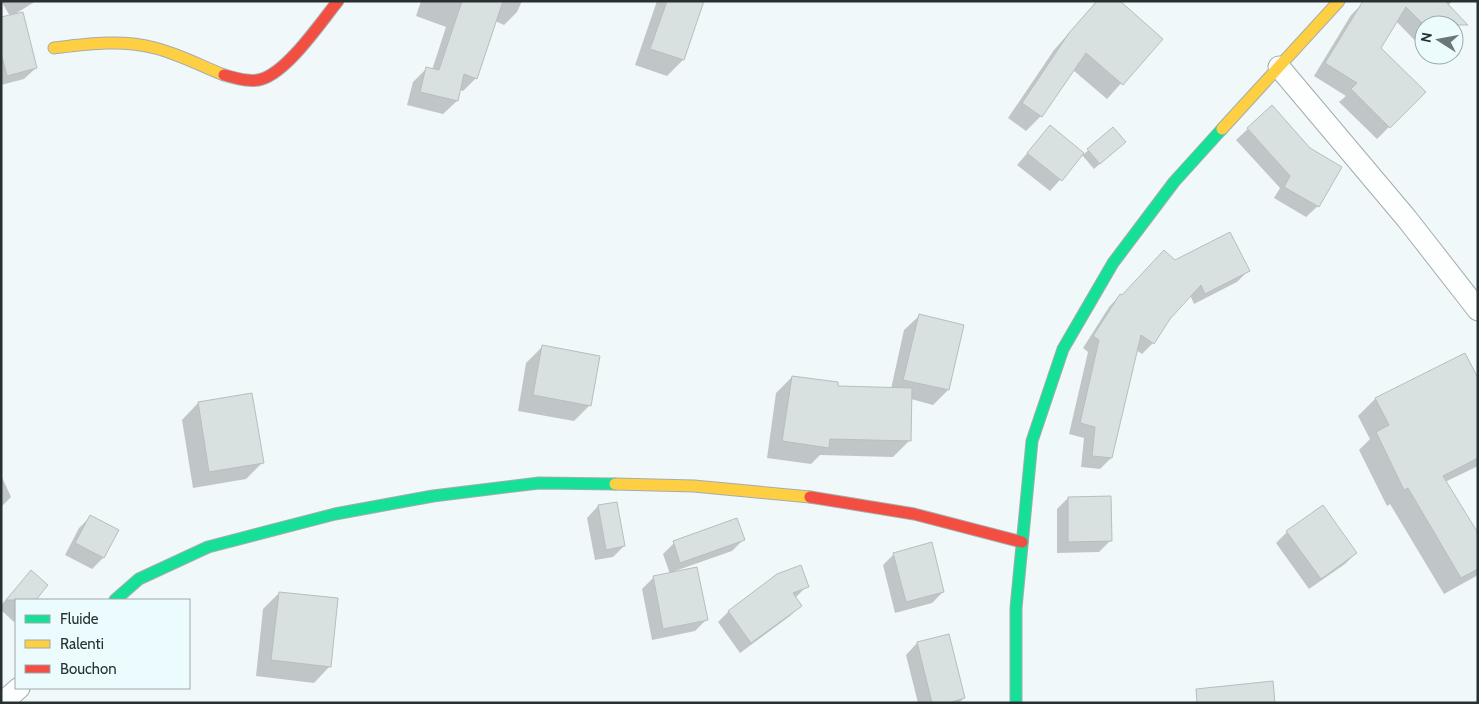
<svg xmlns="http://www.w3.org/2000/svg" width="1479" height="704" font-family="Cabin,sans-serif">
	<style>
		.shadow { fill: #0003 }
		.building { fill: #d8e0e0; stroke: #b6bfbe }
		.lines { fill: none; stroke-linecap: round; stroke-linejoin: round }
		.street-casing { stroke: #a4acad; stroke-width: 23 }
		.fast-casing { stroke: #a4acad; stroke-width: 13 }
		.slow-casing { stroke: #a4acad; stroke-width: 13 }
		.jam-casing { stroke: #a4acad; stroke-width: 13 }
		.street { stroke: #fdfefe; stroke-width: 21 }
		.fast { stroke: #16e098; stroke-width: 11 }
		.slow { stroke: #ffcf43; stroke-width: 11 }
		.jam { stroke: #f24e42; stroke-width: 11 }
	</style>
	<rect width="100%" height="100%" fill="#f0f8f9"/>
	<path class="shadow" d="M 1,1 L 36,1 L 15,14 L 36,68 L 24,79 L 1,85 L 1,18 L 10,16 Z
		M 421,1 L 522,1 L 517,12 L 504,25 L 495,21 L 476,78 L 463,91 L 459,90 L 457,101 L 443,114 L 407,105 L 413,82 L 426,69 L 432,70 L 446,27 L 416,16 Z
		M 657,1 L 703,1 L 683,60 L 667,76 L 635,65 Z
		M 1097,1 L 1161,39 L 1107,99 L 1073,70 L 1041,116 L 1026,131 L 1008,118 L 1054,50 Z
		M 1365,1 L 1452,1 L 1448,6 L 1463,21 L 1454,30 L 1454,25 L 1424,25 L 1424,50 L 1396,21 L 1380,48 L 1424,92 L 1377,139 L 1339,102 L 1346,96 L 1314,76 L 1351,15 Z
		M 1271,107 L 1309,149 L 1340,167 L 1318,206 L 1306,217 L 1274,198 L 1280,188 L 1236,140 Z
		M 1050,127 L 1084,154 L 1113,129 L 1119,147 L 1094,169 L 1082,155 L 1050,191 L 1017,165 Z
		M 1174,261 L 1248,271 L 1237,282 L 1194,304 L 1190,295 L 1169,318 L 1153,343 L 1142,354 L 1136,350 L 1111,458 L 1100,469 L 1081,467 L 1084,438 L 1069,434 L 1088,352 L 1083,348 L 1109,307 L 1120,295 L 1122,296 Z
		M 919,316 L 948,390 L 933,405 L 911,399 L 909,441 L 893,457 L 820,455 L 811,464 L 767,458 L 776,393 L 792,377 L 836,387 L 891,389 L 904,330 Z
		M 543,346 L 590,405 L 574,421 L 518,411 L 526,363 Z
		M 1478,381 L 1478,466 L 1445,482 L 1476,533 L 1478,531 L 1478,575 L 1444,594 L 1390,504 L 1387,506 L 1359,450 L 1370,439 L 1358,416 L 1375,399 Z
		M 251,395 L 262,463 L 246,479 L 193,488 L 182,420 L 198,403 Z
		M 1,475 L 11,497 L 1,507 Z
		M 1068,498 L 1110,541 L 1099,552 L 1057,553 L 1057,509 Z
		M 616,503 L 624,546 L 613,557 L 595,560 L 587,518 L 598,506 Z
		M 90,517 L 117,531 L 103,558 L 92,569 L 65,555 L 79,528 Z
		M 1287,532 L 1356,553 L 1345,564 L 1309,589 L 1276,543 Z
		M 743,540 L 732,551 L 675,571 L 707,619 L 695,631 L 652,640 L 642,589 L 653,578 L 670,574 L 663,554 L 674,543 Z
		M 894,554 L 943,592 L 932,603 L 895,613 L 883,565 Z
		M 31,572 L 46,585 L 34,600 L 16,600 L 16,620 L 14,622 L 1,610 L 1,605 Z
		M 778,575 L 807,586 L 795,598 L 801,605 L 790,616 L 740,653 L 718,622 L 728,612 Z
		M 279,593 L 330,666 L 314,683 L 256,676 L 263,609 Z
		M 948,636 L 964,698 L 959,703 L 918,703 L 906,655 L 917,643 Z"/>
	<path class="building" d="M 462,1 L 503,1 L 477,79 L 464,74 L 458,101 L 420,92 L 426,67 L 439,70 Z
		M 667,1 L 704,1 L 684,60 L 650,49 Z
		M 1097,1 L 1120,1 L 1163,39 L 1123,85 L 1086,53 L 1042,117 L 1022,103 L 1069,33 Z
		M 1363,1 L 1445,1 L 1468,25 L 1424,25 L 1406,7 L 1381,48 L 1426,92 L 1390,128 L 1351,89 L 1357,83 L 1325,63 Z
		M 23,12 L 37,68 L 7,76 L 1,53 L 1,17 Z
		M 1272,105 L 1310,148 L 1342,167 L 1319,207 L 1284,187 L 1290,176 L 1247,128 Z
		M 1050,125 L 1084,153 L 1062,181 L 1027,153 Z
		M 1113,127 L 1126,142 L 1100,164 L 1087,149 Z
		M 1230,232 L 1250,271 L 1205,294 L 1201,285 L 1170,319 L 1154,344 L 1141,335 L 1112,458 L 1092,456 L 1095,427 L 1080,423 L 1099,340 L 1093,336 L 1120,294 L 1122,295 L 1164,250 L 1175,260 Z
		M 919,314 L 964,325 L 949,390 L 903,380 Z
		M 542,345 L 600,356 L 591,406 L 533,395 Z
		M 1465,353 L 1478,378 L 1478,458 L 1443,476 L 1478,533 L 1478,569 L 1461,578 L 1408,488 L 1404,490 L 1376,432 L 1389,425 L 1375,398 Z
		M 792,376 L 838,382 L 838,386 L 912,388 L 911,441 L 830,439 L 829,448 L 782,441 Z
		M 252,393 L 264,463 L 209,472 L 198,402 Z
		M 1111,496 L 1112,541 L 1068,542 L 1068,497 Z
		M 617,502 L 625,546 L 606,550 L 598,505 Z
		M 1323,505 L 1357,553 L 1321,579 L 1286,531 Z
		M 90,515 L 119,530 L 104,558 L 75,543 Z
		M 737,518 L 745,540 L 680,563 L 673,541 Z
		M 932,542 L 944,592 L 906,602 L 893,553 Z
		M 801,565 L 809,587 L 793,593 L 802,606 L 751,643 L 728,611 L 777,574 Z
		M 697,567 L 708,620 L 663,629 L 653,576 Z
		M 31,570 L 48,585 L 36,600 L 6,600 Z
		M 279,592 L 338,598 L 331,667 L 271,660 Z
		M 949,634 L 965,698 L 948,703 L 932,703 L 917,642 Z
		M 1273,681 L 1275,703 L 1197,703 L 1196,689 Z"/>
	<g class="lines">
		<g class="street-casing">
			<path id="street" d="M 1279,67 L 1407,219 L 1478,310
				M 2,703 L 19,688"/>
		</g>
		<g class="fast-casing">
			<path id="fast" d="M 115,600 L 139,579 L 208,547 L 335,514 L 433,496 L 539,483 L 615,484
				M 1016,703 L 1016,608 L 1032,441 L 1063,349 L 1113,263 L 1174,182 L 1222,129"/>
		</g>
		<g class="slow-casing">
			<path id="slow" d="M 54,48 C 87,44 122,39 155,48 C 179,54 201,66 224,75
				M 1222,129 L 1339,1
				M 615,484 L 694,486 L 810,497"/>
		</g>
		<g class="jam-casing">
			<path id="jam" d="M 224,75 C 236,78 250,83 262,79 C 288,71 321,22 338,1
				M 810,497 L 914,514 L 1022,542"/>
		</g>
		<use href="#street" class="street"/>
		<use href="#fast" class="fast"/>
		<use href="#slow" class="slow"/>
		<use href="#jam" class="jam"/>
	</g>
	<rect width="1479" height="704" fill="none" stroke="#273132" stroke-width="5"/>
	<rect x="15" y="599" width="175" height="90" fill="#ecfbfd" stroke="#9daaac"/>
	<rect x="25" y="615" width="25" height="8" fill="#16e098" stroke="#9daaac"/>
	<text x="60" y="624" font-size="15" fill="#273132">Fluide</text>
	<rect x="25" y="640" width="25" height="8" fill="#ffcf43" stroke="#9daaac"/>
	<text x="60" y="649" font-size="15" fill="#273132">Ralenti</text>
	<rect x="25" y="665" width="25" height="8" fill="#f24e42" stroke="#9daaac"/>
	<text x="60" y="674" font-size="15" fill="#273132">Bouchon</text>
	<g transform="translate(1439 40) rotate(281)"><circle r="24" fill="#ecfbfd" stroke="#9daaac"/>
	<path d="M0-4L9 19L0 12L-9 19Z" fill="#6d7778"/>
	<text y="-8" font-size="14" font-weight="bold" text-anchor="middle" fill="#273132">N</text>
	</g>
</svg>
